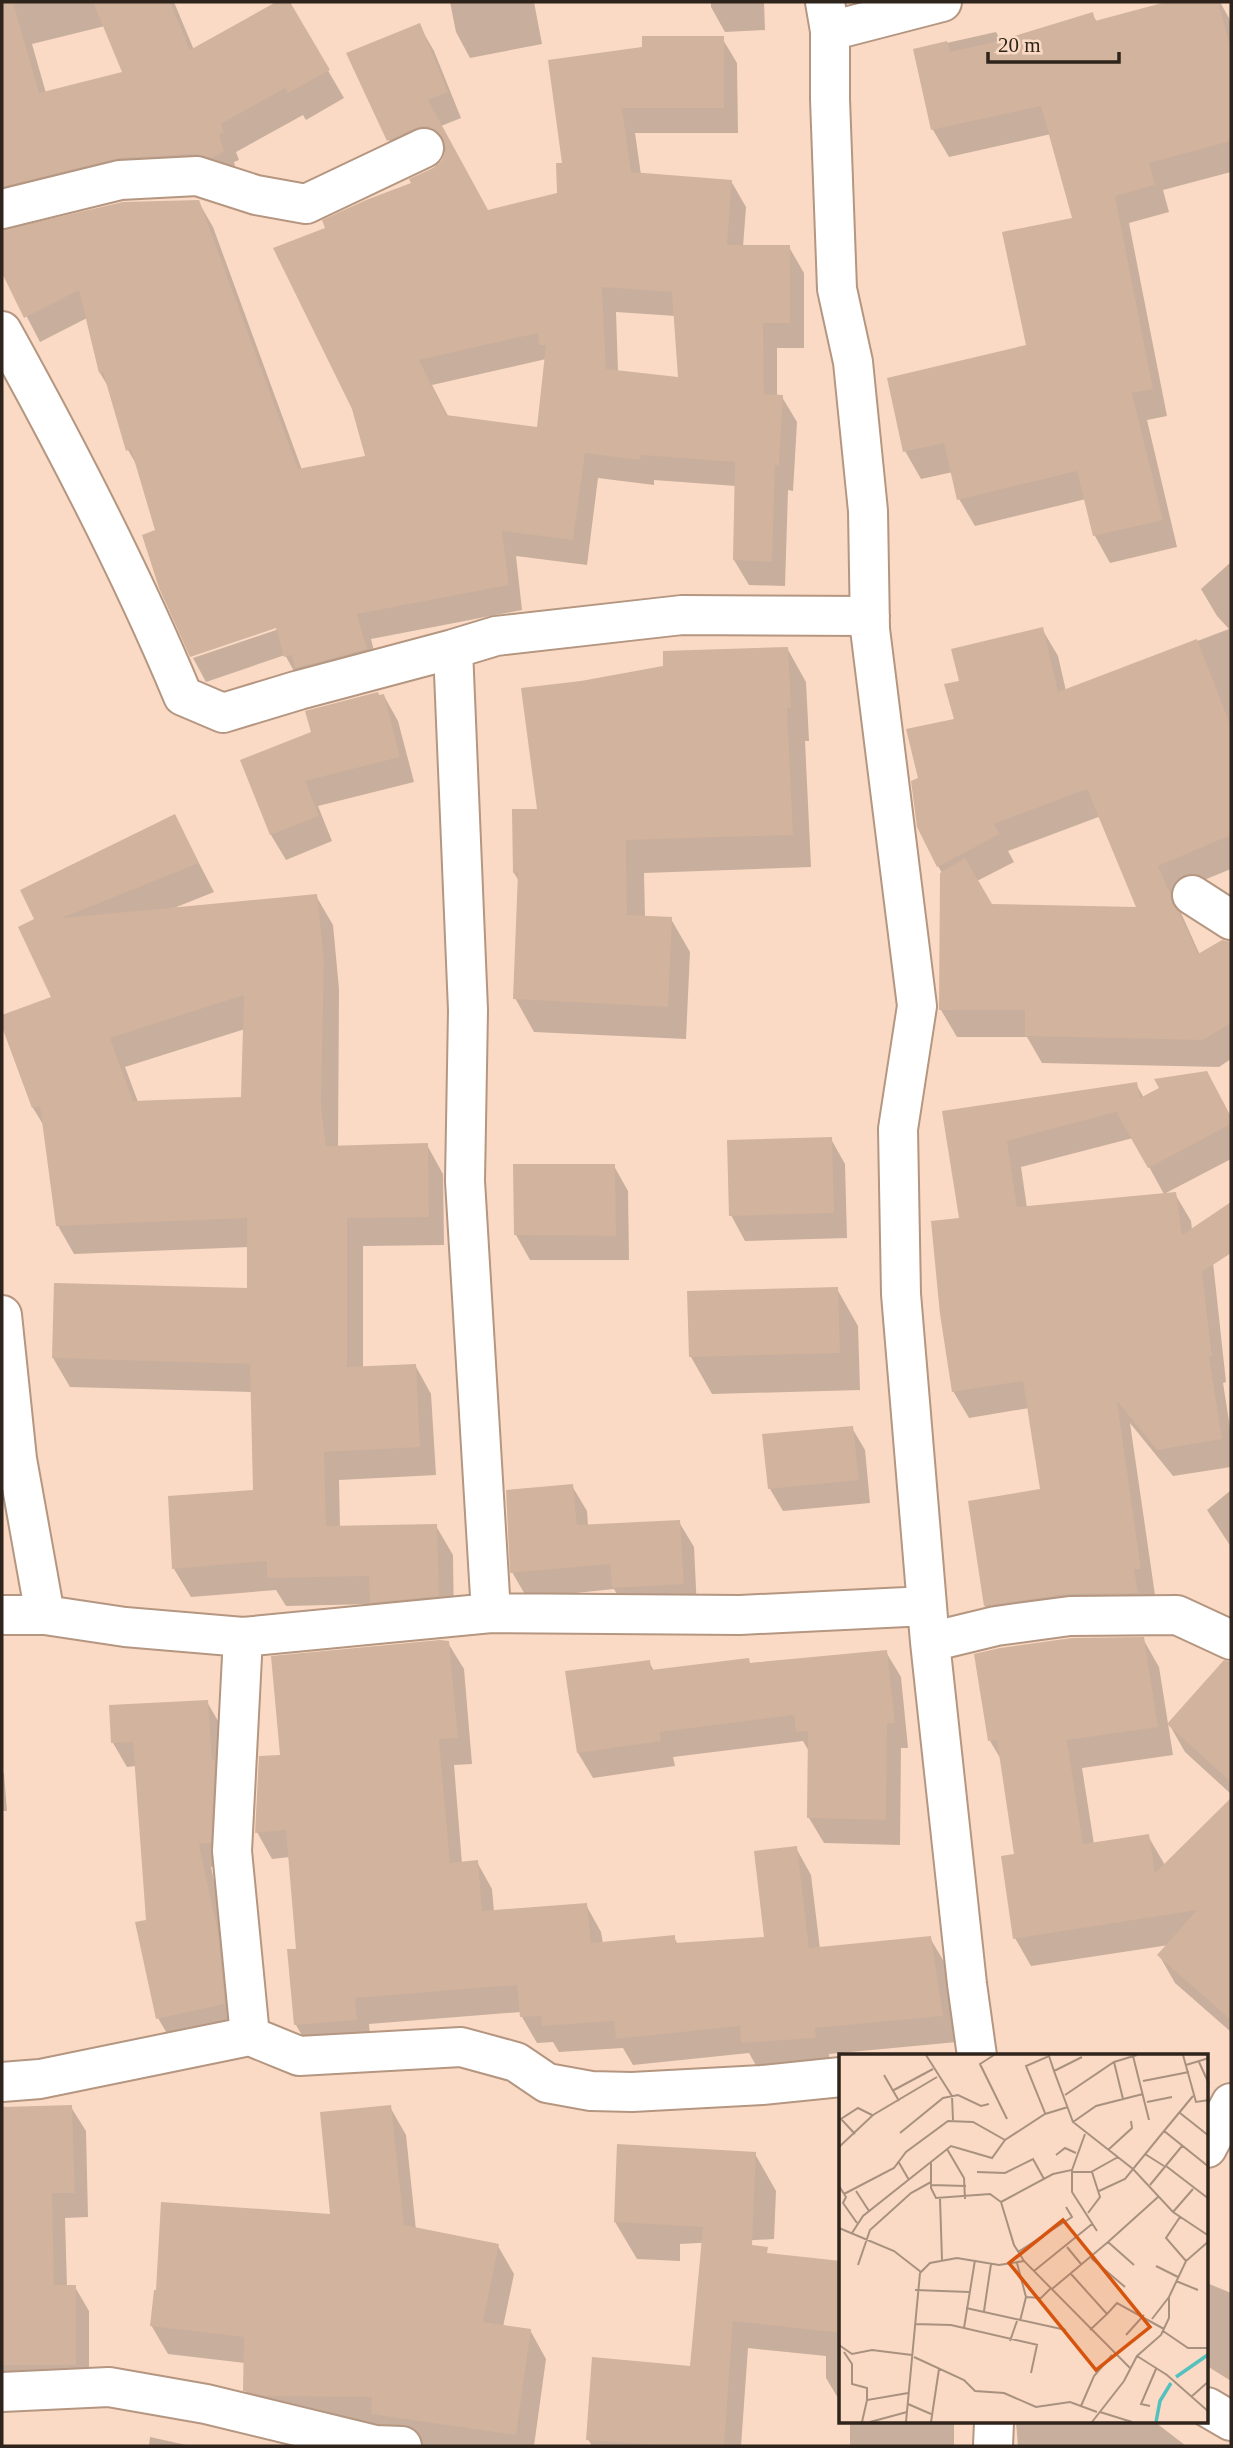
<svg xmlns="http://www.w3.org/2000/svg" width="1233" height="2448" font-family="'Times New Roman',serif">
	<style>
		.shadow { fill: #0003; fill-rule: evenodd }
		.building { fill: #d1b39e; fill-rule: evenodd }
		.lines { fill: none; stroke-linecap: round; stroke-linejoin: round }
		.street-casing { stroke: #b49681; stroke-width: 42 }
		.street { stroke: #fff; stroke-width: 38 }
		.inset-river { fill: none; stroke: #54c1be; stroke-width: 3.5 }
		.inset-road { fill: none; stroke: #a99180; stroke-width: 2 }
		.view { fill: #d6540e; fill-opacity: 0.15; stroke: #d6540e; stroke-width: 3.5 }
		.inset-edge { fill: none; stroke: #2f241b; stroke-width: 3.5 }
	</style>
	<rect width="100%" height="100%" fill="#fadac4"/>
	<path class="shadow" d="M 2,2 L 174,2 L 194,50 L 280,2 L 288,2 L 344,98 L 306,120 L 303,115 L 236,152 L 239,160 L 234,162 L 238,180 L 213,182 L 2,221 ZM 105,26 L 125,73 L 46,93 L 32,44 Z
		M 450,2 L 534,2 L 542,44 L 470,58 L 456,32 Z
		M 711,2 L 764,2 L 765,30 L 725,32 L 711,7 Z
		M 1172,2 L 1220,2 L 1229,18 L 1231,26 L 1231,172 L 1163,190 L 1169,212 L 1129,223 L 1167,416 L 1147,420 L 1177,547 L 1110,563 L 1095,536 L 1086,499 L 975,526 L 959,499 L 953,472 L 921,479 L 905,451 L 1028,346 L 1074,219 L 1051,134 L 949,157 L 933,130 L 915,50 L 996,32 L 1001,41 L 1092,14 L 1097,22 Z
		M 419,25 L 434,51 L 461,118 L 441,126 L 488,212 L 559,194 L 564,164 L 550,61 L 722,38 L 737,63 L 738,133 L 635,133 L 641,175 L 731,181 L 746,207 L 743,247 L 789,247 L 804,273 L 804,348 L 777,348 L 777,396 L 782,397 L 797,422 L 793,491 L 788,490 L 785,586 L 749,585 L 734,560 L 736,486 L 654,480 L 654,485 L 598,478 L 587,565 L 516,556 L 522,610 L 371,639 L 380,675 L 300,682 L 285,655 L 206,682 L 193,658 L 285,627 L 157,532 L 139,469 L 128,450 L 109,388 L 100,373 L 87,318 L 40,342 L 2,269 L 2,232 L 198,201 L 213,227 L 302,470 L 367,458 L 327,229 L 414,184 L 443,162 L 446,153 L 442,151 L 403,166 L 389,140 L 348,54 ZM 616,312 L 676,316 L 680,379 L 618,372 ZM 546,359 L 539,429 L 448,416 L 432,385 Z
		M 1231,562 L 1231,869 L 1172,893 L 1200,955 L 1223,941 L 1231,943 L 1231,1059 L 1219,1067 L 1042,1063 L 1027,1037 L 957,1037 L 941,1010 L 942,873 L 938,866 L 920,779 L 956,720 L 961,682 L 1042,629 L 1058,656 L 1066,691 L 1229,629 L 1217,616 L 1201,589 ZM 1101,816 L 1139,909 L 991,906 L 977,881 L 1014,862 L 1008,851 Z
		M 787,648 L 806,682 L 809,741 L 805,741 L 811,867 L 644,873 L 645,918 L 671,919 L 690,952 L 686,1039 L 534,1032 L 515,998 L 519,881 L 514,873 L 539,811 L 581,682 Z
		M 384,696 L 398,721 L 414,782 L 318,806 L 332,841 L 286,860 L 271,835 L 242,761 L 313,733 Z
		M 175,817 L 214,892 L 174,908 L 316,896 L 333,925 L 339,989 L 338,1147 L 427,1145 L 443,1174 L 444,1245 L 363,1246 L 363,1368 L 415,1365 L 431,1394 L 436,1475 L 339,1480 L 340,1528 L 436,1526 L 453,1555 L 454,1625 L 388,1631 L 373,1604 L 286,1606 L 276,1590 L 191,1597 L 174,1569 L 255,1491 L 252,1392 L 70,1387 L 53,1358 L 249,1290 L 249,1247 L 74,1254 L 58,1226 L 44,1126 L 33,1108 L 2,1021 L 2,1017 L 54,998 L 36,920 ZM 245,1029 L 243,1099 L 138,1102 L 125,1067 Z
		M 1136,1084 L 1144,1098 L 1222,1100 L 1231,1118 L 1231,1159 L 1164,1194 L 1133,1138 L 1021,1167 L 1027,1208 L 1175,1194 L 1191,1221 L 1192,1230 L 1212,1253 L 1226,1382 L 1223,1383 L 1231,1434 L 1231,1467 L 1173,1476 L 1130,1423 L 1155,1595 L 1148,1596 L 1152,1620 L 1001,1633 L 985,1606 L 970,1502 L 1042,1491 L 1029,1408 L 969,1418 L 953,1391 L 961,1219 L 944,1113 Z
		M 831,1139 L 845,1164 L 847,1238 L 745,1241 L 731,1215 Z
		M 614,1166 L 628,1191 L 629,1260 L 530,1260 L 516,1235 Z
		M 837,1289 L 858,1326 L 860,1390 L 712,1394 L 691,1357 L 688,1293 Z
		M 852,1428 L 865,1450 L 870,1503 L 783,1511 L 770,1489 L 769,1474 Z
		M 572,1486 L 587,1511 L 588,1526 L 679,1522 L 694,1547 L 697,1609 L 628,1613 L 614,1589 L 527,1598 L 512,1572 Z
		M 1231,1490 L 1231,1547 L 1207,1510 Z
		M 1143,1639 L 1159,1667 L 1173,1755 L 1082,1768 L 1094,1844 L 1148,1836 L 1165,1865 L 1231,1800 L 1231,2032 L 1175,1983 L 1159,1955 L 1169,1945 L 1031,1966 L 1015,1938 L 1016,1856 L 1002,1761 L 990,1741 Z
		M 448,1643 L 464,1669 L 472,1764 L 454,1765 L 462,1864 L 477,1862 L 492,1889 L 494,1912 L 586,1905 L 601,1932 L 603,1944 L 674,1937 L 678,1945 L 766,1939 L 796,1848 L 811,1875 L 820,1949 L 930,1938 L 946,1965 L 957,2042 L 829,2054 L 830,2064 L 758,2069 L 749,2053 L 633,2065 L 623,2048 L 559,2052 L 553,2042 L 537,2043 L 522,2017 L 521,2012 L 369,2024 L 371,2046 L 311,2051 L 296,2025 L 298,1950 L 290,1857 L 272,1859 L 257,1832 L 282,1756 Z
		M 886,1652 L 901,1677 L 908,1748 L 901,1748 L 900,1845 L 824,1843 L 809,1818 L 810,1753 L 803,1741 L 673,1757 L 675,1766 L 593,1778 L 578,1753 L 649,1662 L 654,1671 Z
		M 1223,1664 L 1231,1671 L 1231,1794 L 1185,1752 L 1169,1724 Z
		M 207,1702 L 221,1726 L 223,1867 L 211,1867 L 231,1958 L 238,2028 L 172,2042 L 158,2018 L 148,1921 L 136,1766 L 127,1767 L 113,1743 Z
		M 2,1770 L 4,1774 L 7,1811 L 2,1811 Z
		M 71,2107 L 86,2131 L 88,2217 L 65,2218 L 67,2287 L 75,2287 L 89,2311 L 89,2389 L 2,2389 L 2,2110 Z
		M 390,2107 L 406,2135 L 416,2230 L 498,2246 L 514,2274 L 503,2327 L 530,2330 L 546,2359 L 534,2446 L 378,2446 L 261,2419 L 245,2390 L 245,2363 L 168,2354 L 151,2325 L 332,2215 Z
		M 755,2154 L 776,2191 L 774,2239 L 680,2244 L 680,2261 L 637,2259 L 615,2222 Z
		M 703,2251 L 841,2263 L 841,2403 L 826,2378 L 826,2356 L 748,2348 L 741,2446 L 592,2446 L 588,2439 L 692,2367 Z
		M 1207,2283 L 1231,2293 L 1231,2381 L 1207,2366 Z
		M 850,2422 L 954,2422 L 954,2446 L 850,2446 Z
		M 1016,2422 L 1155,2422 L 1186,2446 L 1018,2446 Z
		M 150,2437 L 191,2446 L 149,2446 Z"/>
	<path class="building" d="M 2,2 L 13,2 L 39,93 L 122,72 L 93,2 L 170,2 L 190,50 L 276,2 L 290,2 L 330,70 L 288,93 L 285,88 L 221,124 L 224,132 L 219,134 L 224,152 L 211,158 L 196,154 L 119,158 L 2,187 Z
		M 1166,2 L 1218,2 L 1231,50 L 1231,141 L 1149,163 L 1155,185 L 1115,196 L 1153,389 L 1132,393 L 1163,520 L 1093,536 L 1077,471 L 957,500 L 944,443 L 903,452 L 887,378 L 1026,345 L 1002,232 L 1072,218 L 1041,106 L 931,130 L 913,49 L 947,41 L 950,52 L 998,41 L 1093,12 L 1095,21 Z
		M 420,23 L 448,92 L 428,100 L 488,210 L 557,193 L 556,163 L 562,163 L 548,60 L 642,47 L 642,36 L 724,36 L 724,108 L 622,108 L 631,172 L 732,180 L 727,245 L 790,245 L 790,323 L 763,323 L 764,394 L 783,395 L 779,466 L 775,465 L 772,562 L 733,560 L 735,462 L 641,455 L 640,460 L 585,453 L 573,540 L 502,531 L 509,585 L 357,614 L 367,649 L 295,668 L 292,655 L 284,657 L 276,628 L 190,657 L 159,588 L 142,535 L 155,530 L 131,449 L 126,451 L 103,372 L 99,373 L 79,290 L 24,318 L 2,273 L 2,230 L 123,202 L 199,200 L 298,469 L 365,456 L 352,409 L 273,248 L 325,228 L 322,220 L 366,200 L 411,183 L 409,179 L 433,168 L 442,160 L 446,149 L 443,138 L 437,130 L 426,126 L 415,128 L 387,141 L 346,53 ZM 602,287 L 672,292 L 678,377 L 606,369 ZM 538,333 L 539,345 L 546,345 L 537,427 L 446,415 L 419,360 Z
		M 1043,627 L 1058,692 L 1197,639 L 1231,727 L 1231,835 L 1158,866 L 1170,893 L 1172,904 L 1179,912 L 1198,954 L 1222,940 L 1231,942 L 1231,1023 L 1203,1040 L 1025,1036 L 1025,1010 L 939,1010 L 940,873 L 965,858 L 992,904 L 1136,907 L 1087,789 L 994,824 L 1000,834 L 937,867 L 917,827 L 911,781 L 918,778 L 906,729 L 954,719 L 944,684 L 959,681 L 951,649 Z
		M 788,647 L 791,708 L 787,708 L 793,835 L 626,840 L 627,915 L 672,917 L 668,1007 L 513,999 L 518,873 L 513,873 L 512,809 L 537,809 L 521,688 L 581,681 L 663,666 L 663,651 Z
		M 378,692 L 379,695 L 384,694 L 400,757 L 305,781 L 319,816 L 270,835 L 240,760 L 311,732 L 305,711 Z
		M 175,814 L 199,863 L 62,918 L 317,894 L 324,959 L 321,1105 L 326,1146 L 428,1143 L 429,1217 L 347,1218 L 347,1367 L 416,1364 L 420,1447 L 324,1452 L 326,1526 L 437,1524 L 439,1596 L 370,1603 L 369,1576 L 267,1578 L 267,1561 L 172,1569 L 168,1496 L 253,1490 L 250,1364 L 52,1358 L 54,1283 L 247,1288 L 247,1218 L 56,1226 L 40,1106 L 32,1108 L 2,1027 L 2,1015 L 51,997 L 18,927 L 34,919 L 20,890 ZM 244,995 L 241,1097 L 133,1101 L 110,1038 Z
		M 1207,1071 L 1231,1117 L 1231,1124 L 1148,1168 L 1116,1112 L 1007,1141 L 1017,1207 L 1176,1192 L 1182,1235 L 1231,1202 L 1231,1253 L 1202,1272 L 1212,1356 L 1209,1356 L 1222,1439 L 1157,1450 L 1117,1401 L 1141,1569 L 1134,1569 L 1138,1593 L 1067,1594 L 984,1606 L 968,1501 L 1040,1489 L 1023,1381 L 952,1392 L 940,1314 L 931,1221 L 959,1218 L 942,1111 L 1137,1082 L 1140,1098 L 1159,1088 L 1154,1079 Z
		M 832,1137 L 834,1213 L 729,1216 L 727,1140 Z
		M 513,1164 L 615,1164 L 616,1236 L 514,1235 Z
		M 838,1287 L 840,1353 L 689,1357 L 687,1291 Z
		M 853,1426 L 859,1480 L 768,1489 L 762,1434 Z
		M 573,1484 L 577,1525 L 680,1520 L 684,1584 L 612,1588 L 610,1564 L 510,1573 L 506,1490 Z
		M 1144,1637 L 1158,1727 L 1067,1740 L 1083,1844 L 1149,1834 L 1155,1873 L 1231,1798 L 1231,2020 L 1157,1955 L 1197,1910 L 1013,1939 L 1001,1856 L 1014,1854 L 997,1740 L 988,1741 L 974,1654 L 1000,1648 L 1072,1638 Z
		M 440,1640 L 449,1641 L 458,1738 L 439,1739 L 450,1863 L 478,1860 L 482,1911 L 587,1903 L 591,1943 L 675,1935 L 675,1943 L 764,1937 L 754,1851 L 797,1846 L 809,1948 L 931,1936 L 943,2016 L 815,2028 L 816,2038 L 741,2043 L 740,2026 L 616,2039 L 614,2021 L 542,2026 L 541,2016 L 520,2017 L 517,1985 L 355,1998 L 357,2020 L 294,2025 L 287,1949 L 296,1949 L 286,1830 L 255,1833 L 259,1756 L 280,1755 L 271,1656 Z
		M 887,1650 L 895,1723 L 887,1723 L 886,1820 L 807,1818 L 808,1731 L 796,1732 L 794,1715 L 660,1732 L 661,1741 L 577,1753 L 565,1671 L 650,1660 L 651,1670 L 749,1658 L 750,1663 Z
		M 1224,1660 L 1231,1662 L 1231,1782 L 1167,1724 Z
		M 208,1700 L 212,1760 L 215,1760 L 211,1843 L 199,1844 L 218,1932 L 225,2004 L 156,2019 L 135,1922 L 146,1920 L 133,1742 L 111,1743 L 109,1705 Z
		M 72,2105 L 75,2193 L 52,2193 L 54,2285 L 76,2285 L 76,2365 L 2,2365 L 2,2107 Z
		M 391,2105 L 404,2225 L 499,2244 L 483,2322 L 531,2329 L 516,2435 L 371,2414 L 372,2397 L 267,2396 L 243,2391 L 244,2337 L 150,2326 L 154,2290 L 156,2290 L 161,2202 L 330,2214 L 320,2112 Z
		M 617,2144 L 756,2152 L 752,2245 L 768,2247 L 767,2253 L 841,2261 L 841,2333 L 733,2321 L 724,2446 L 674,2446 L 586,2440 L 592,2357 L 690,2366 L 703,2227 L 614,2222 Z"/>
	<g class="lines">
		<g class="street-casing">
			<path id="street" d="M 825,2 L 830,31 L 830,99 L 837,289 L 853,362 L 868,511 L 870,629 L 917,1006 L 898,1129 L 901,1294 L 930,1642 L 967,1984 L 977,2056
				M 830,31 L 942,2
				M 2,209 L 120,180 L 197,176 L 256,195 L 306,204 L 424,148
				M 2,331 C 68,450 131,571 183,696 L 223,713 L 299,690 L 453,649
				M 1192,895 L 1231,920
				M 2,1315 L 17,1459 L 45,1615
				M 491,1613 L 465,1181 L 468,1010 L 453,649 L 496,636 L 682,615 L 870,616
				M 2,1615 L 45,1615 L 125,1627 L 243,1637 L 491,1613 L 740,1615 L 927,1606
				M 243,1637 L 232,1851 L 250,2036
				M 930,1642 L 996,1626 L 1070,1616 L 1177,1615 L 1231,1640
				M 2,2082 L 40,2079 L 250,2036 L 299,2056 L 461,2047 L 516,2062 L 547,2083 L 591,2091 L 632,2092 L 762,2085 L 841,2077
				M 1207,2148 L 1231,2103
				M 2,2392 L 109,2387 L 206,2404 L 375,2445 L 402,2446
				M 1207,2407 L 1231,2421
				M 993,2446 L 994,2422"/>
		</g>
		<use href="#street" class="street"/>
	</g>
	<g transform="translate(839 2054)">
		<rect width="369" height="369" fill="#fadac4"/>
		<path class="inset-river" d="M 337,323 L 370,300M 317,368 L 321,347 L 332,329"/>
		<path class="inset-road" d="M 87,1 L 113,42 L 114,66M 155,1 L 141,10 L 168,65M 344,1 L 357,48 L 370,46M 294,2 L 310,66M 243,3 L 215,17 L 234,68 L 294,115 L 334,158 L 370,182M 275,8 L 284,45M 360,8 L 370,30M 347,11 L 370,4M 45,21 L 60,47M 304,27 L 350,18M 53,37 L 94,15M 226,41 L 275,8 L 298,1M 308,48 L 333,43M 206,59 L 187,12 L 210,2 L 215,17M 341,59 L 370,82M 234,68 L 257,52 L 304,40M 325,77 L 354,42M 61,79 L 104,44 L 119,41 L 142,52 L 150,50M 16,80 L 2,65 L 19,54 L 33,61M 0,93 L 34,61 L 98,23M 108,95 L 125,124 L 126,145M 269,96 L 293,74 L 292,67M 306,100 L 325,112M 217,101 L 226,94 L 237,99M 59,107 L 70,126M 92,109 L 92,134 L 97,144 L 151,140 L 162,148 L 175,191 L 185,207 L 291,314M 327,112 L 370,145M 233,116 L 233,138 L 258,177M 138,118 L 166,119 L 194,105 L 205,125M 234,118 L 252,118 L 279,103M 92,131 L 127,132M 311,131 L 343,92M 0,132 L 7,143 L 4,149 L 18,169M 17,137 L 30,157M 260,137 L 286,125 L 325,77 L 370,113M 5,140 L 55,114 L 67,98 L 109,67 L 134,68 L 166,86M 101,145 L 103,206M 162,148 L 214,120 L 233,116 L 246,80M 334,158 L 354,135M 249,159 L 261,143 L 253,118M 341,163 L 327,184 L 347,207M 0,174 L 55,197 L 82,218M 13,179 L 24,162 L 112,92 L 153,104 L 166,86 L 206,60 L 229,53M 228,193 L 242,210M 179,198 L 233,163 L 227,153M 252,204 L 286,233M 178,209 L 187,243 L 181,267M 19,211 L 31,176 L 72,139 L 92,128M 295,211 L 269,188 L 319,143M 317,212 L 339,223M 195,217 L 253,170M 232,220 L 268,260 L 251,276M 337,227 L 359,236M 213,235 L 269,188M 76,236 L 130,238M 187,243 L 202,244 L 212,234M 127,254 L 227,276M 145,257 L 152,210M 268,260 L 278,249 L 325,275M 313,265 L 330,243M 76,270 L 112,271 L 199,291M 125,274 L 136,206M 324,277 L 349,294 L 370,294M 287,281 L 305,261M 171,287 L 178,267M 0,291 L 13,300 L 33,296 L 73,301M 5,298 L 13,310 L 13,330 L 28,334 L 28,346M 298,302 L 328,321 L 370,358M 75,303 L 125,326 L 136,337 L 165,339 L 197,353 L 231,348 L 258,358M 192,319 L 198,291M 352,343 L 370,327M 69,350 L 92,360M 242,352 L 255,322 L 273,301M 311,352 L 302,350 L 317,315M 261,358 L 293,368M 23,368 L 28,346 L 69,339M 31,368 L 68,358M 67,368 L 81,219 L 91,209 L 118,204 L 160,211 L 185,207M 92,368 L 100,315M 253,368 L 285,327 L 298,302 L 322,281 L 330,264 L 330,243 L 347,207 L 370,187"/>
		<path class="view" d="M 224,166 L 311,273 L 257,316 L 170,209 Z"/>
		<rect width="369" height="369" class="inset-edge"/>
	</g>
	<rect width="1233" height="2448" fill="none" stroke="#2f241b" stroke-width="7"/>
	<path d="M988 52v10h131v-10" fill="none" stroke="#2f241b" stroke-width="3.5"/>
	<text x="998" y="52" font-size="21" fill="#2f241b" stroke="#fadac4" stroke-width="5" paint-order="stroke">20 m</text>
</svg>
